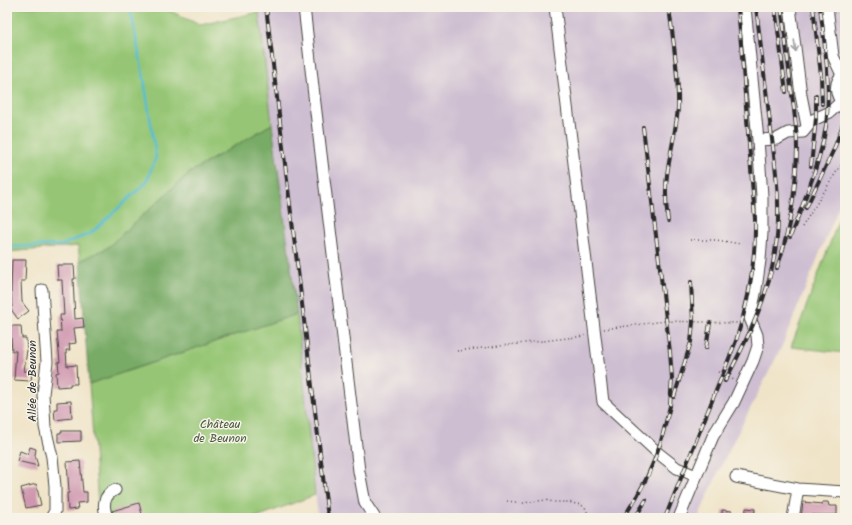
<svg xmlns="http://www.w3.org/2000/svg" width="852" height="525" font-family="Kalam,sans-serif">
	<style>
		.industrial { fill: #cebed1 }
		.green { fill: #96c675; stroke: #607850 }
		.forest { fill: #78ab66; stroke: #526b48 }
		.lines { fill: none; stroke-linecap: round; stroke-linejoin: round }
		.stream { stroke: #55bdd2; stroke-width: 2.5 }
		.building { fill: #cf96af }
		.minor-casing { stroke: #494743; stroke-width: 13 }
		.path { stroke: #494743; stroke-width: 1.5; stroke-dasharray: 1 3; stroke-linecap: butt }
		.minor { stroke: #fff; stroke-width: 11 }
		.rail-casing { stroke: #2b2b2b; stroke-width: 4 }
		.rail { stroke: #f7f3e8; stroke-width: 2.5; stroke-dasharray: 8; stroke-linecap: butt }
		.oneway { stroke: #a0a0a0 }
		.labels { text-anchor: middle; stroke-width: 3; stroke-linejoin: round; paint-order: stroke }
		.street-label { font-size: 12px; fill: #2b2b2b; stroke: #f7f3e8 }
		.park-label { font-size: 12px; fill: #4b5a41; stroke: #f7f3e8 }
	</style>
	<rect width="100%" height="100%" fill="#f7f3e8"/>
	<filter id="ink" filterUnits="userSpaceOnUse"><feTurbulence type="fractalNoise" baseFrequency=".025" numOctaves="2"/><feDisplacementMap in="SourceGraphic" scale="8" xChannelSelector="R" yChannelSelector="G"/><feConvolveMatrix kernelMatrix="1 2 1 2 8 2 1 2 1" color-interpolation-filters="sRGB"/></filter>
	<filter id="wash" filterUnits="userSpaceOnUse"><feTurbulence type="fractalNoise" baseFrequency=".012" numOctaves="4" result="noise"/><feDisplacementMap in="SourceGraphic" scale="16" xChannelSelector="R" yChannelSelector="G"/><feGaussianBlur stdDeviation="0.9" result="paint"/><feColorMatrix in="noise" values="0 0 0 0 0 0 0 0 0 0 0 0 0 0 0 0 0 1.4 0 .05"/><feComposite in="paint" operator="in"/></filter>
	<g filter="url(#wash)">
		<rect width="100%" height="100%" fill="#f0e4c8"/>
		<path class="industrial" d="M 258,7 L 845,7 L 845,191 L 782,346 L 721,466 L 698,518 L 318,518 L 297,314 Z"/>
		<path class="green" d="M 7,7 L 162,7 L 200,25 L 259,12 L 272,124 L 189,173 L 107,248 L 80,261 L 78,246 L 7,252 Z
			M 845,203 L 845,353 L 791,347 Z
			M 297,314 L 315,495 L 254,518 L 99,518 L 89,384 Z"/>
		<path class="forest" d="M 272,124 L 297,314 L 89,384 L 80,261 L 107,248 L 189,173 Z"/>
		<g class="lines">
			<path class="stream" d="M 7,247 L 62,245 L 91,233 L 146,183 L 156,157 L 144,79 L 130,7"/>
		</g>
		<g id="blocks">
			<path class="building" d="M 12,260 L 26,260 L 25,281 L 21,281 L 22,302 L 29,311 L 18,319 L 10,308 L 12,307 L 11,291 Z
				M 57,265 L 74,265 L 75,279 L 73,279 L 75,319 L 83,318 L 84,327 L 74,328 L 76,343 L 69,344 L 70,350 L 66,350 L 67,366 L 76,365 L 77,384 L 70,384 L 70,386 L 57,387 L 56,373 L 59,372 L 58,362 L 60,362 L 57,332 L 61,332 L 60,315 L 64,315 L 62,282 L 62,280 L 58,280 Z
				M 10,326 L 21,326 L 22,338 L 26,338 L 27,350 L 24,371 L 32,372 L 31,381 L 14,380 L 16,351 L 12,351 Z
				M 71,401 L 72,418 L 55,420 L 54,409 L 57,409 L 57,402 Z
				M 61,431 L 81,431 L 81,441 L 58,442 L 58,433 L 61,433 Z
				M 30,447 L 36,449 L 35,455 L 38,466 L 17,461 L 20,451 L 28,454 Z
				M 80,461 L 83,492 L 87,492 L 87,502 L 77,503 L 78,509 L 68,510 L 67,493 L 69,493 L 67,462 Z
				M 36,484 L 41,505 L 26,508 L 21,488 Z
				M 803,502 L 822,504 L 822,502 L 828,502 L 829,506 L 837,506 L 837,515 L 812,515 L 812,518 L 801,518 Z
				M 139,503 L 143,518 L 115,518 L 112,511 Z
				M 746,508 L 755,509 L 754,518 L 745,518 Z
				M 722,510 L 732,511 L 732,518 L 722,518 Z"/>
		</g>
	</g>
	<g filter="url(#ink)">
		<use href="#blocks" fill-opacity="0" stroke="#494743" stroke-width="1"/>
		<g class="lines">
			<g class="minor-casing">
				<path id="minor" d="M 304,7 L 313,87 L 359,471 L 365,503 L 375,518
					M 555,7 L 603,402 L 658,453 L 677,468 L 696,476
					M 790,7 L 801,95 L 807,126
					M 827,7 L 833,56 L 842,75
					M 845,73 C 833,81 834,96 845,104
					M 758,140 L 777,139 L 788,133 L 803,132 L 813,120 L 830,112 L 842,101
					M 42,290 L 47,362 L 43,394 L 45,427 L 52,457 L 55,486 L 55,511 L 51,518
					M 736,477 L 798,489 L 845,492
					M 108,518 C 102,508 103,495 115,490
					M 679,518 L 713,436 L 734,402 L 753,361 L 758,346 L 757,335 L 750,318 L 756,289 L 760,260 L 762,233 L 762,196 L 758,140 L 745,7
					M 793,518 L 798,489"/>
			</g>
			<path class="path" d="M 802,227 L 837,171 L 845,160
				M 690,240 L 716,240 L 741,244
				M 604,329 L 666,321 L 736,323 L 743,326
				M 457,351 L 585,336
				M 718,372 L 734,380
				M 507,501 L 523,503 L 546,500 L 553,502 L 568,502 L 581,505 L 585,507 L 588,514"/>
			<use href="#minor" class="minor"/>
			<g class="rail-casing">
				<path id="rail" d="M 266,7 L 328,518
					M 775,7 L 786,92
					M 813,7 L 821,75 L 822,104
					M 643,127 L 670,352 L 672,378 L 670,406 L 660,445
					M 811,166 L 816,118 L 816,96
					M 806,208 L 834,149 L 845,119
					M 668,221 C 666,206 665,190 667,175 C 670,153 676,131 678,108 C 679,75 673,40 669,7
					M 790,237 C 804,201 820,164 826,126 C 831,86 825,46 820,7
					M 777,268 C 790,231 796,189 797,149 C 797,129 794,108 791,88 C 788,61 785,34 781,7
					M 706,348 L 710,323
					M 725,381 C 747,340 768,298 775,252 C 782,211 776,171 771,131 C 766,89 761,48 756,7
					M 674,397 L 691,342 L 693,322 L 691,282
					M 623,518 C 640,494 652,470 661,441
					M 635,518 L 646,500
					M 665,518 L 736,341 C 749,301 756,261 755,219 L 738,7"/>
			</g>
			<use href="#rail" class="rail"/>
		</g>
		<defs><path id="oneway-shaft" d="M-6 0H5M1.5-3L5.5 0L1.5 3" fill="none" stroke-width="1.6" stroke-linecap="round" stroke-linejoin="round"/></defs>
		<use class="oneway" href="#oneway-shaft" transform="translate(795 46) rotate(83)"/>
	</g>
	<g class="labels">
		<g class="street-label">
			<text transform="translate(32 381) rotate(-90)" y="4">Allée de Beunon</text>
		</g>
		<g class="park-label">
			<text x="220" y="428">Château<tspan x="220" dy="14">de Beunon</tspan></text>
		</g>
	</g>
	<rect width="852" height="525" fill="none" stroke="#f7f3e8" stroke-width="24"/>
</svg>
